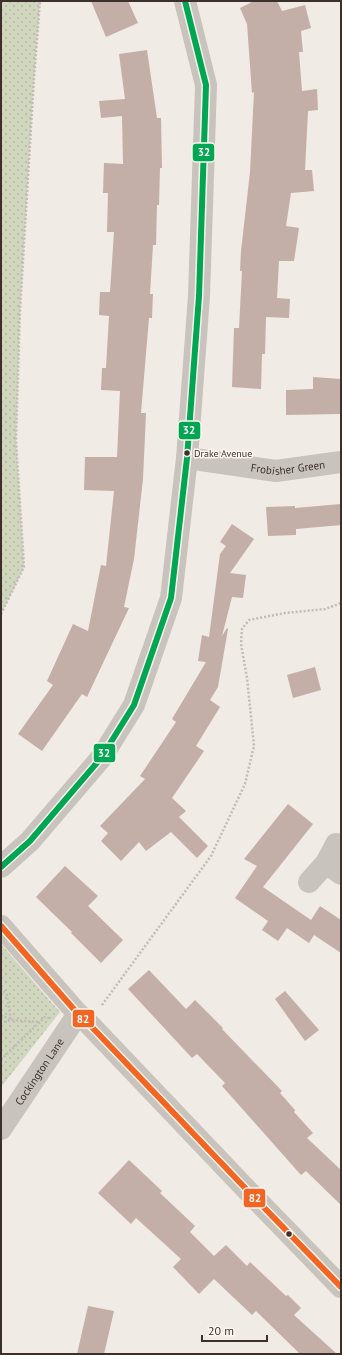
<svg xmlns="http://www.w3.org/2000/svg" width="342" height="1355" font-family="'PT Sans',sans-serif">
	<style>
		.green { fill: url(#green-dots) }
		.building { fill: #c3afa7 }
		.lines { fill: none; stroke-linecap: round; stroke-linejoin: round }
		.path { stroke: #c2bbb6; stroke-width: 2.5; stroke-dasharray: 2 2; stroke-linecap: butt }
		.minor { stroke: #c9c3be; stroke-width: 22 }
		.bus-1-casing { stroke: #fbf5ee; stroke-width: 9 }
		.bus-2-casing { stroke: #fbf5ee; stroke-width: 9 }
		.bus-1 { stroke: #00a651; stroke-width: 6 }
		.bus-2 { stroke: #f26522; stroke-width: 6 }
		.bus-dot { fill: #3b302b; stroke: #fbf5ee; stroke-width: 1.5 }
		.labels { text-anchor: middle; stroke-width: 3; stroke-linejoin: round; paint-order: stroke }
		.bus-label { font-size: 10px; fill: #3b302b; stroke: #fbf5ee; text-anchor: start }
		.street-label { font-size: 11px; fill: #3b302b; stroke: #fbf5ee }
		.line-badge { stroke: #fbf5ee; stroke-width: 1.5 }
		.badge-label { font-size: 11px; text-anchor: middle; font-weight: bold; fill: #fff }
	</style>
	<defs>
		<pattern id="green-dots" width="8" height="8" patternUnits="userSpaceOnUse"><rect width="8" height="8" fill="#d1d6bf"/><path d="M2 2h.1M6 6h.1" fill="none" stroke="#b4b8a4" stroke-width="1.8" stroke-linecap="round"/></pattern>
	</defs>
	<rect width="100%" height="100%" fill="#f0ebe5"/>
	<path class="green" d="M 1,1 L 40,1 L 34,78 L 20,310 L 16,440 L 24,567 L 1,614 Z
		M 1,944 L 60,1012 L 1,1087 Z"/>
	<path class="building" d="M 91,1 L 128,1 L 138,23 L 106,37 Z
		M 254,1 L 277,1 L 282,11 L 305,5 L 311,28 L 301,31 L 303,52 L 299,52 L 302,91 L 317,89 L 318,110 L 308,111 L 305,170 L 312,170 L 314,191 L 291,193 L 286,226 L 299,228 L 294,261 L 279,261 L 277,298 L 290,299 L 289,318 L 266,317 L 265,354 L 262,354 L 261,389 L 232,387 L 234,328 L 239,328 L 242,271 L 240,271 L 241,251 L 250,172 L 254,92 L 252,93 L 247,24 L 240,8 Z
		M 147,50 L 157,118 L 161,118 L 162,168 L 160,168 L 159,205 L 157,205 L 156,245 L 153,245 L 150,294 L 153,294 L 152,318 L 149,318 L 141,413 L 146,413 L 143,479 L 134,559 L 124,607 L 129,608 L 87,697 L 82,694 L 42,751 L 18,734 L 53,685 L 47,681 L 73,624 L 88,631 L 101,565 L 106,566 L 114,491 L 84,490 L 85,457 L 117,457 L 120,391 L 101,390 L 102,368 L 106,368 L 109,316 L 99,315 L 100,292 L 110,292 L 114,232 L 107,232 L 108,193 L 103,193 L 104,163 L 123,164 L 122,116 L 101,118 L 99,101 L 125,99 L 119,54 Z
		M 313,377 L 341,379 L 341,414 L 286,415 L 286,390 L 313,389 Z
		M 341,504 L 341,525 L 296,529 L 296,535 L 268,536 L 266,507 L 295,506 L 295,508 Z
		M 232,524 L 254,539 L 230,573 L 246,575 L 243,598 L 232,597 L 222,636 L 227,628 L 228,629 L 218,687 L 210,700 L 220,707 L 196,746 L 204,751 L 172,798 L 186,811 L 179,817 L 208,846 L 197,858 L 171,832 L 146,851 L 139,842 L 121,861 L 101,841 L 108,833 L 100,826 L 145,779 L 140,776 L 176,722 L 172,719 L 206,662 L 198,661 L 202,635 L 209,637 L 220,554 L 226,546 L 220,542 Z
		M 315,667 L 321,690 L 293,698 L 287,675 Z
		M 288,804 L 313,824 L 263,887 L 311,920 L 320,906 L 341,920 L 341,953 L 314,935 L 309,943 L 287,928 L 278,941 L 262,930 L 268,921 L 235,898 L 257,866 L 244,859 Z
		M 65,866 L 98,896 L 88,906 L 123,940 L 101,963 L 71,933 L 72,932 L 36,897 Z
		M 149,970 L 186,1009 L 195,1000 L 223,1028 L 222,1029 L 282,1091 L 280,1093 L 295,1110 L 294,1112 L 313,1133 L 307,1138 L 341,1170 L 341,1205 L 306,1171 L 301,1175 L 222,1086 L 225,1083 L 197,1054 L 192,1058 L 128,989 Z
		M 285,991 L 319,1030 L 305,1041 L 275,999 Z
		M 129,1160 L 162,1191 L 160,1193 L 195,1226 L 190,1232 L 214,1256 L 226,1245 L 247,1266 L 250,1262 L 286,1296 L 288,1295 L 301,1308 L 294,1315 L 337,1354 L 300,1354 L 256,1311 L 252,1315 L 214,1279 L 199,1294 L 173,1267 L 181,1259 L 136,1218 L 131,1224 L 98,1193 Z
		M 88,1306 L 114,1311 L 104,1354 L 77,1354 Z"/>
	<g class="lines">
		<path class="path" d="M 1,614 L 24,567 L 16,440 L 20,310 L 34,78 L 40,1
			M 1,988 L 7,995 L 11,1020 L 1,1023
			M 102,1005 L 211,856 L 245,784 L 254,746 L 247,678 L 241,644 L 242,629 L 249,620 L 285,613 L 325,609 L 341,603
			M 1,1015 L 11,1020 L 40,1022
			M 1,1060 L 45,1017 L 49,1018"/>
		<g class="minor">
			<path id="s1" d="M 187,458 L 276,471 L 341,462"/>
			<path d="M 326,863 L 341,874"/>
			<path d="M 1,867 L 30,841 L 101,758 L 134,705 L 171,598 L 187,458 L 199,296 L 206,85 L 185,1"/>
			<path d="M 309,882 L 326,863 L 336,844"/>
			<path d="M 1,926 L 78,1014 L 88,1023 L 247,1190 L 341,1287"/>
			<path id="s2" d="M 1,1129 L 78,1014"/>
		</g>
		<g class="bus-1-casing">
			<path id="bus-1" d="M 1,867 L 30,841 L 101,758 L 134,705 L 171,598 L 187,458 L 199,296 L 206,85 L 185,1"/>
		</g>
		<g class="bus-2-casing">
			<path id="bus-2" d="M 1,926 L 78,1014 L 88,1023 L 247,1190 L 341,1287"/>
		</g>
		<use href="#bus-1" class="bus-1"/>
		<use href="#bus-2" class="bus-2"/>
	</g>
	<g class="bus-dot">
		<circle cx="187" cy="453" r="3.5"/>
		<circle cx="289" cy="1234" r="3.5"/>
	</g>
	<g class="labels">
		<g class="bus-label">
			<text x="194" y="457">Drake Avenue</text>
		</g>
		<g class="street-label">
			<text dy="4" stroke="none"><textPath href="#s1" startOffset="102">Frobisher Green</textPath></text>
			<text dy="4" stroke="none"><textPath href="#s2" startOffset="69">Cockington Lane</textPath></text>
		</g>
	</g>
	<g class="line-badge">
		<rect x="192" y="143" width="23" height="19" rx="4" fill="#00a651"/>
		<rect x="178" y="421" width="23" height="19" rx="4" fill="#00a651"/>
		<rect x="93" y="743" width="23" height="20" rx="4" fill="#00a651"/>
		<rect x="72" y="1009" width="23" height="19" rx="4" fill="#f26522"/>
		<rect x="243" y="1188" width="23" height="20" rx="4" fill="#f26522"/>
	</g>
	<g class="badge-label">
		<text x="204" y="156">32</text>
		<text x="189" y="434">32</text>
		<text x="104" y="757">32</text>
		<text x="83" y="1023">82</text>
		<text x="255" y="1202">82</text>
	</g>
	<rect width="342" height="1355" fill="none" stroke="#3b302b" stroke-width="4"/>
	<path d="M202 1335v6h65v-6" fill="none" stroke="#3b302b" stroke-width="2"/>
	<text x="208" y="1335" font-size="12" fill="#3b302b" stroke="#fbf5ee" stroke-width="3" paint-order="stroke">20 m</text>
</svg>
